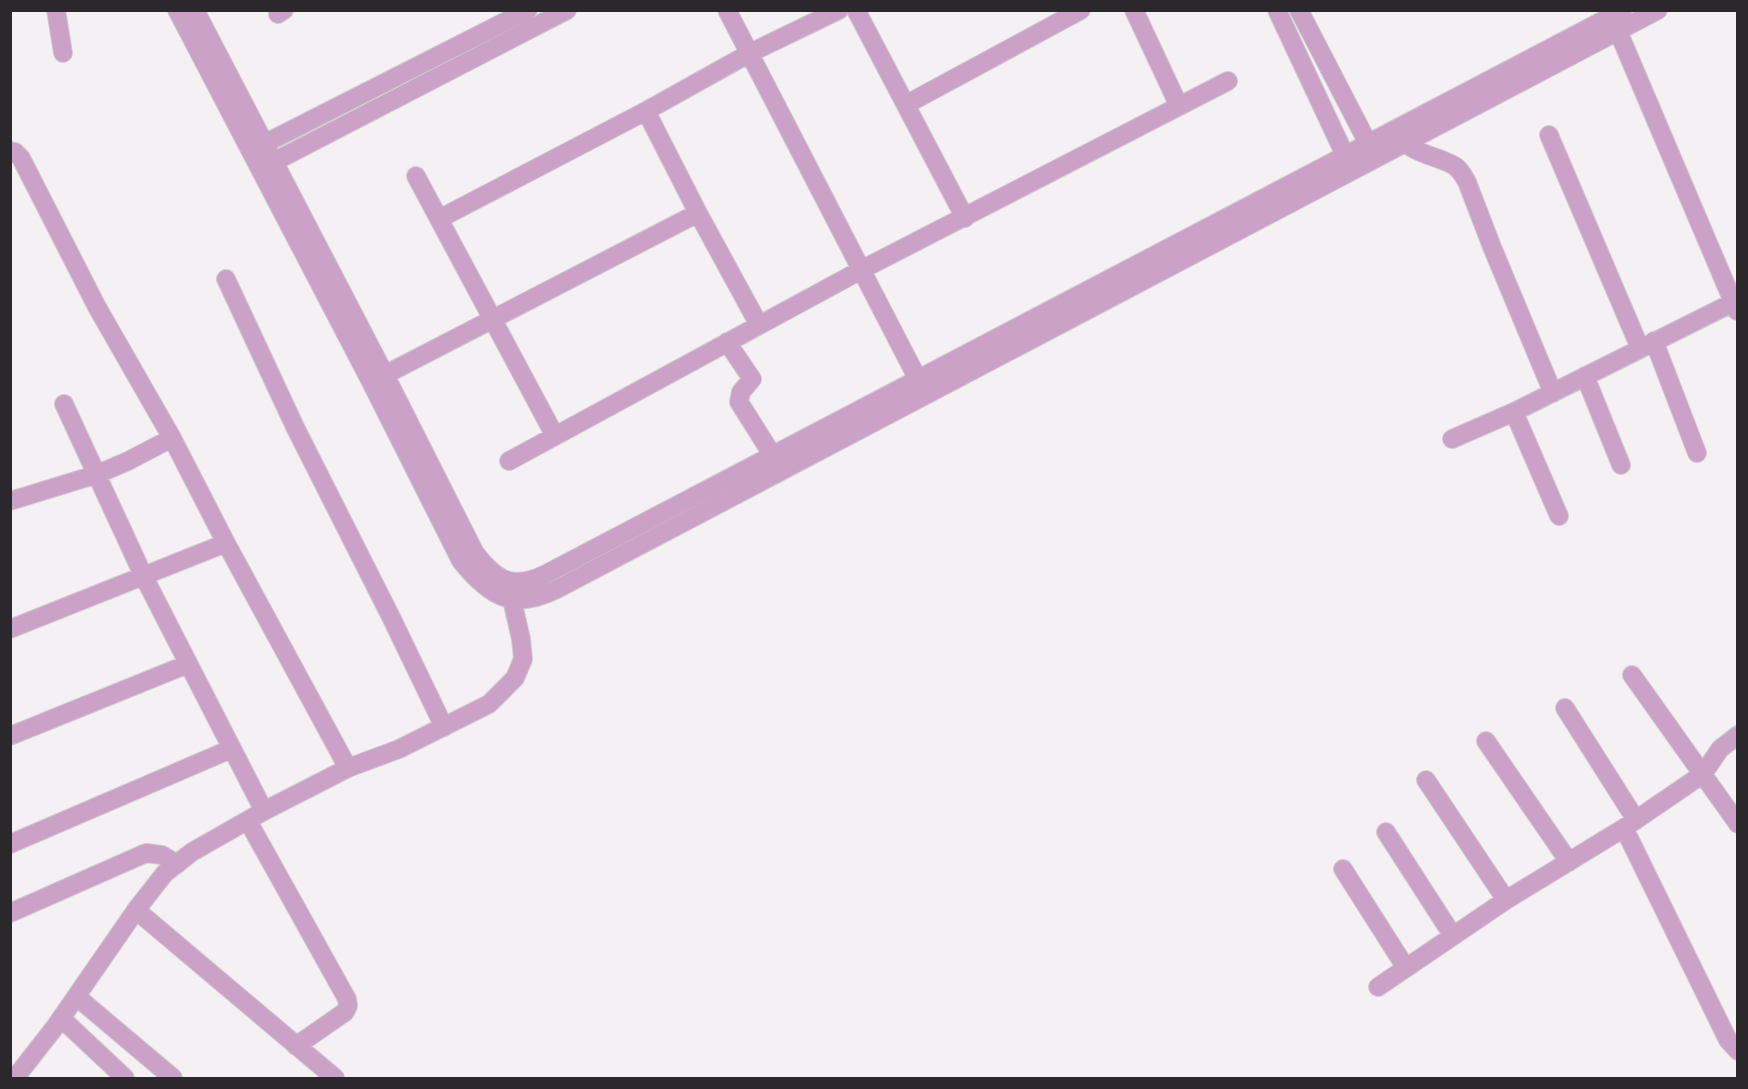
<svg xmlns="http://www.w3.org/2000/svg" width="1748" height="1089" font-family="'Asap Condensed',sans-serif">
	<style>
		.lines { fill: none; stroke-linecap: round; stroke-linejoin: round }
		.minor-casing { stroke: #d0ccd0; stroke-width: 20 }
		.tertiary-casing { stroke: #d0ccd0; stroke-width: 20 }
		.minor { stroke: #cca1c7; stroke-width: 18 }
		.tertiary { stroke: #cca1c7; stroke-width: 18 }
	</style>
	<rect width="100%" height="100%" fill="#f5f0f4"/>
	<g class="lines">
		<g class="minor-casing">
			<path id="minor" d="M 56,10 L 63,53
				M 727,10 L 925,393
				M 856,10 L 965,218
				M 1134,10 L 1179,106
				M 1277,10 L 1351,168
				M 1299,10 L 1374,155
				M 278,14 L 284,10
				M 1618,31 L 1737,311
				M 907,104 L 1081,10
				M 646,111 L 698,213 L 759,325
				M 1398,133 C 1409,154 1432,154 1451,164 C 1459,167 1463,175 1467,182 L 1492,247 L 1553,393
				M 1549,135 L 1640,348
				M 252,150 L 528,10
				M 10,151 L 15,152 L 21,158 L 97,307 L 172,438 L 226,543 L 10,629
				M 262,168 L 567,10
				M 416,176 L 555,436
				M 439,219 L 646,111 L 750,53 L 839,10
				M 226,279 L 296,429 L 391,617 L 444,727
				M 1654,341 L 1697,453
				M 727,342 L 752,379 L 741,392 L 739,402 L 773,456
				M 1585,376 L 1621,465
				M 373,381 L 698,213
				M 64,404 L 144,577 L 264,811
				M 1514,412 L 1559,516
				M 1452,439 L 1514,412 L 1738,300
				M 509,461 L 861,270 L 1228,81
				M 10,501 L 98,474 L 128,461 L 172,438
				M 226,543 L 348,768
				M 1632,675 L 1738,824
				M 1565,708 L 1636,820
				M 10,736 L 188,664
				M 1486,741 L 1569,862
				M 1426,780 L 1506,900
				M 248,821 L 347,999 L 348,1006 L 345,1012 L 296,1046
				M 1624,828 L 1728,1040 L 1738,1051
				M 1386,832 L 1453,936
				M 10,844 L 231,749
				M 1343,869 L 1406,968
				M 136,910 L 335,1078
				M 10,913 L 146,853 L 162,855 L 177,864
				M 1378,987 L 1506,900 L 1624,828 L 1703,774 L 1720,749 L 1738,735
				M 77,997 L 173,1078
				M 61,1018 L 125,1078"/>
		</g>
		<g class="tertiary-casing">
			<path id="tertiary" d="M 177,10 L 371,382 L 461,561 C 490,597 513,611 557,589 L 1658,10
				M 195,10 L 385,375 L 475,553 C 496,580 511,590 544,575 L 1623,10
				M 15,1078 L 55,1027 L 136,910 L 165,873 L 192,852 L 264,811 L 348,768 L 399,749 L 489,704 L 515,678 L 523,659 L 521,639 L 512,600 L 513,588"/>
		</g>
		<use href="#minor" class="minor"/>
		<use href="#tertiary" class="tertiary"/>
	</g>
	<rect width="1748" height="1089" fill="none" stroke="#2a282a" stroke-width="24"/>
</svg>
